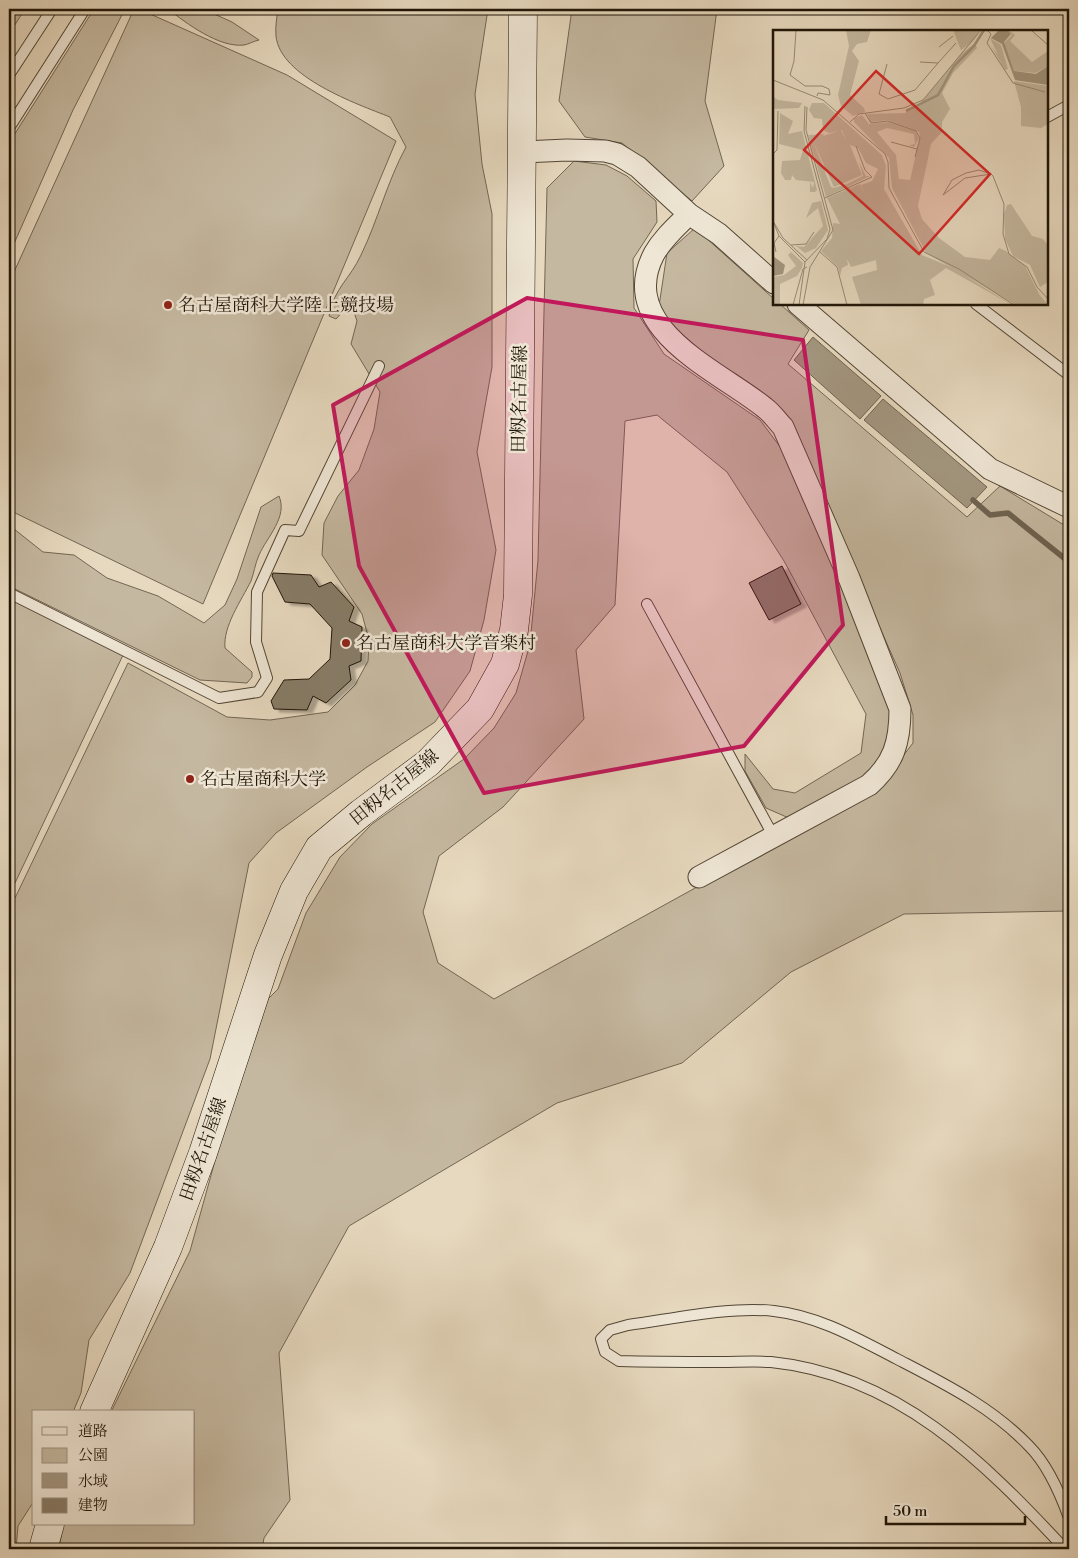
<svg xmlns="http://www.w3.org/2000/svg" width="1078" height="1558" font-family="'Libre Bodoni','Noto Serif JP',serif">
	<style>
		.green { fill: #c5b8a0; stroke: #726654 }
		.water { fill: #a39680; stroke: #6e6250 }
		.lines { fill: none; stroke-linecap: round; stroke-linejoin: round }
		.stream { stroke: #6e6250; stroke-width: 5.5 }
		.building { fill: #877b67; stroke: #1f1507; filter: url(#shadow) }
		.lane-casing { stroke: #514635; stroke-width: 12 }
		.street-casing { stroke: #514635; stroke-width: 23 }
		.secondary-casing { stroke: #1f1507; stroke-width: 29 }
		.lane { stroke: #efe6d5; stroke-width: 10 }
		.street { stroke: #efe6d5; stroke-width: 21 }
		.secondary { stroke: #efe6d5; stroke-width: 28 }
		.marked { fill: #c2185b; fill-opacity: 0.2; stroke: #c2185b; stroke-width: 4; stroke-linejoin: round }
		.poi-dot { fill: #8f2418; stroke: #efe6d5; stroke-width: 2 }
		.labels { text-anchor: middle; stroke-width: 5; stroke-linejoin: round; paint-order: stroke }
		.poi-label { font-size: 18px; fill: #1f1507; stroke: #efe6d5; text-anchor: start }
		.street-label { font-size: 18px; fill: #1f1507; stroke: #efe6d5 }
		.inset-river { fill: none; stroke: #a39680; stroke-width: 2.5 }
		.inset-road { fill: none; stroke: #978b75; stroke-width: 1 }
		.view { fill: #d62828; fill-opacity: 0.15; stroke: #d62828; stroke-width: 2.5 }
		.inset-edge { fill: none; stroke: #1f1507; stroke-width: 2.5 }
	</style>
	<defs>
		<filter id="shadow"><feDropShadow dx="5.5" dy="3" stdDeviation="1" flood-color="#0004"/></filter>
	</defs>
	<rect width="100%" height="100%" fill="#e7d9bf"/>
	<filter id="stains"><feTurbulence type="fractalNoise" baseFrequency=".004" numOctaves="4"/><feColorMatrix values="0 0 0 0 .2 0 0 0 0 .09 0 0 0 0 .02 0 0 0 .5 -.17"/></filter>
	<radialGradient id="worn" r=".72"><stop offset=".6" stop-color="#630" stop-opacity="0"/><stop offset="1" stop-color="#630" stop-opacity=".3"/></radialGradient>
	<path class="green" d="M 9,9 L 25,9 L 9,34 Z
		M 94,9 L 125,9 L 73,110 L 9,255 L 9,143 Z
		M 134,9 L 139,9 L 287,75 L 396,141 L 203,604 L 9,510 L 9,283 Z
		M 168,9 L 203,9 L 232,22 L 259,40 C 254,41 249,44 244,45 C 219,48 186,23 168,9 Z
		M 278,9 L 488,9 L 475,94 L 482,164 L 492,214 L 492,367 L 477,452 L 496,550 L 484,620 L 470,671 L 435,722 L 367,767 L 276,833 L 249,863 L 210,1059 L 130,1273 L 89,1340 L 81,1393 L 73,1412 L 34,1412 L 34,1501 L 18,1526 L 16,1549 L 9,1549 L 9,895 L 15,898 L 128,663 L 227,717 L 270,720 L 328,712 L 355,685 L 368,661 L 369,640 L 362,614 L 322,555 L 324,523 L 338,496 L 359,470 L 374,429 L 380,392 L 351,344 L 357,321 L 351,303 L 336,319 L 329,316 C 334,288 350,279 361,255 C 378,220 387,182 406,147 L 390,117 C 357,104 280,77 276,36 C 275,27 277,17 278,9 Z
		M 572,9 L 717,9 L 705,101 L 724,166 L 692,201 L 622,143 L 585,137 L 559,101 Z
		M 574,161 L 606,165 L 627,176 L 656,201 L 657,222 L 633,259 L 634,308 L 664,354 L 760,420 L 790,460 L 893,702 L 892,744 L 871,778 L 791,819 L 766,808 L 745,771 L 745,754 L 773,789 L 795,793 L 861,753 L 866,714 L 784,561 L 727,472 L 657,415 L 625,421 L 615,605 L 576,650 L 584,719 L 503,807 L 439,856 L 423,912 L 438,963 L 494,999 L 880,786 L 913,743 L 913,715 L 900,673 L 790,426 L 680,335 L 659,306 L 667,253 L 695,228 L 774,299 L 774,304 L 780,304 L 809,330 L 788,364 L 967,517 L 1000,486 L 1069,528 L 1069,911 L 904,914 L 791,972 L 682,1063 L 557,1103 L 349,1226 L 279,1353 L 290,1500 L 264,1538 L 262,1549 L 59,1549 L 63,1524 L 194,1524 L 194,1412 L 111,1412 L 190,1251 L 218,1150 L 268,999 L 278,989 L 306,913 L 340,857 L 372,824 L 464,759 L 494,728 L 516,693 L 530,644 L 538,560 L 547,188 Z
		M 279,496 C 288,517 267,537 259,555 C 255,564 254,573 251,581 C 241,601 223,626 225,648 L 252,672 L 252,677 L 247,683 L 200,680 L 9,586 L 9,525 L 43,552 L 74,555 L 107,578 L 158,596 L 204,623 L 225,605 L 237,579 L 261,507 Z
		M 9,599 L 124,653 L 15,883 L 9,880 Z"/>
	<path class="water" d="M 813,337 L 881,396 L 860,419 L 794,360 Z
		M 883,399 L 987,487 L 967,508 L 864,420 Z"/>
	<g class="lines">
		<path class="stream" d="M 973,500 L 990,515 L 1008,513 L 1069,562"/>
	</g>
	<path class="building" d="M 782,566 L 801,604 L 769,620 L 749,583 Z
		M 273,573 L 311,575 L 319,587 L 331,582 L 354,607 L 349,621 L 362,627 L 361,661 L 349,666 L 351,680 L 326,703 L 313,696 L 307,710 L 274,709 L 271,701 L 284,680 L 309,679 L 330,659 L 332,628 L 310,604 L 285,602 L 272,576 Z"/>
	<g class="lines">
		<g class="lane-casing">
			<path id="lane" d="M 9,75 L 52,9
				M 1047,117 L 1069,105
				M 9,128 L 85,9
				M 976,304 L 1069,375
				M 9,593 L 219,698 L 258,692 L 267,678 L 256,642 L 257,592 L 285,530 L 299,531 L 379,366
				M 647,604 L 774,837
				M 1065,1549 C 983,1461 898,1375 771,1362 C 755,1361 737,1362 721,1362 C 687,1362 653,1362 619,1361 L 605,1352 L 601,1339 L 610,1330 L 628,1325 C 673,1319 730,1306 774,1311 C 819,1316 858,1339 897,1359 C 943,1383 992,1407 1029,1446 C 1048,1465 1060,1493 1069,1518"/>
		</g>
		<g class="street-casing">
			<path id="street" d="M 523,152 L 567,150 L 605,151 L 617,154 L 638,167 L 689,214 L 719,234 L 774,283
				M 689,214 C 677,226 663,238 654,254 C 615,329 720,371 765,408 C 772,413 777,421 783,427 L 849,578 L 900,709 C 900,742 894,763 869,785 L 699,877
				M 798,304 L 990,469 L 1069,507"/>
		</g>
		<g class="secondary-casing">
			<path id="secondary" d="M 94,1412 L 168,1247 L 203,1153 L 268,955 L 294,891 L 319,848 L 361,813 L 428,763 L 480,709 L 505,664 L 514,630 L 518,595 L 523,9
				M 43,1549 L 50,1524"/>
		</g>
		<use href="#lane" class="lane"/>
		<use href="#street" class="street"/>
		<use href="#secondary" class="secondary"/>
	</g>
	<path class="marked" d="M 527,298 L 803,340 L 843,625 L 744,746 L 484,793 L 359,566 L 333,405 Z"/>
	<g class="poi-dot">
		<circle cx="168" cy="305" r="5"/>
		<circle cx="346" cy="643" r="5"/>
		<circle cx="190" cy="779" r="5"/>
	</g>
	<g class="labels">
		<g class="poi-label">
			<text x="178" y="311">名古屋商科大学陸上競技場</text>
			<text x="356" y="649">名古屋商科大学音楽村</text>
			<text x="200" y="785">名古屋商科大学</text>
		</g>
		<g class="street-label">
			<text transform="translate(519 399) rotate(-89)" y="6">田籾名古屋線</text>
			<text transform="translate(394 787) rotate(-39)" y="6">田籾名古屋線</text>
			<text transform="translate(203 1149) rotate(-71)" y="6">田籾名古屋線</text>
		</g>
	</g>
	<g transform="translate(773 30)">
		<rect width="275" height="275" fill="#e7d9bf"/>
		<path d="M 73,0 L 98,0 L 94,12 L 84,14 L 79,21 L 86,31 L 77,65 L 91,78 L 92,82 L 80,86 L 68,76 L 65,65 L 76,16 ZM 180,0 L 207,0 L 199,12 L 188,20 ZM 236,0 L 242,5 L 237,11 L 259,32 L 275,21 L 275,36 L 263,43 L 241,41 L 231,13 L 239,5 ZM 217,8 L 228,15 L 235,39 L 232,40 L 218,16 L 225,25 ZM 202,13 L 204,18 L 180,43 L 169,63 L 177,79 L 169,92 L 169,102 L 158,114 L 145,176 L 149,189 L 166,208 L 192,227 L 217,230 L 226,218 L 233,221 L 252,236 L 266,264 L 275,275 L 243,275 L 153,223 L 119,158 L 116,128 L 81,92 L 81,88 L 89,85 L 96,94 L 117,92 L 142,101 L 146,108 L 141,117 L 136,115 L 142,114 L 141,104 L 114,98 L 104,102 L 123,125 L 126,149 L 137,150 L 147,107 L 146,102 L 115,90 L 97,92 L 94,84 L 133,83 L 133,79 L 146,75 L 187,25 ZM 241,51 L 275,56 L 275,94 L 268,98 L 248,96 L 248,77 ZM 0,67 L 5,70 L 29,73 L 26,78 L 0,79 ZM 39,73 L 51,73 L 109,125 L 113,136 L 111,159 L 149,225 L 180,238 L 239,275 L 173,238 L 157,250 L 162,265 L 151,269 L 150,275 L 88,275 L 79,247 L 104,240 L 103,230 L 78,237 L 74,229 L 75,235 L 69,238 L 67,246 L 65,237 L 48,221 L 59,208 L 60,193 L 67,194 L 54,168 L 87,154 L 92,165 L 88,155 L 99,151 L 105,139 L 93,133 L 85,118 L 77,115 L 89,145 L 61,157 L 40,111 L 58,157 L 61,158 L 74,154 L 90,146 L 86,132 L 93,146 L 97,146 L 53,167 L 35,105 L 51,104 L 50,106 L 68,100 L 74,113 L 69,100 L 56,103 L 50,100 L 49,89 L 41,88 L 36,80 ZM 7,83 L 20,91 L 15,104 L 29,101 L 44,160 L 42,162 L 37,162 L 37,152 L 40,158 L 41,152 L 23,150 L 19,145 L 18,150 L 12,150 L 8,143 L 9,131 L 27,130 L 30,120 L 6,114 ZM 48,171 L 55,200 L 43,218 L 32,223 L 23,216 L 31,217 L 50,196 L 45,178 L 33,188 L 39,173 ZM 238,174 L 259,206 L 270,209 L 275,215 L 275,252 L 267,257 L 257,235 L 240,226 L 232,209 L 231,184 L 234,175 ZM 18,222 L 30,233 L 29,238 L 24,246 L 7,254 L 7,275 L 0,275 L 0,247 L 11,245 L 23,236 L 15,225 Z" fill="#c5b8a0"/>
		<path d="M 226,0 L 235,0 L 238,4 L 231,12 L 241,41 L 263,44 L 275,36 L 275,55 L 242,50 L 229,14 L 218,8 ZM 0,226 L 12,235 L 10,244 L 0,246 Z" fill="#a39680"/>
		<path class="inset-river" d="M 133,81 L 165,65 L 181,36 L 201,16 L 211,0"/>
		<path class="inset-road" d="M 23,0 L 21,31 L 17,45 L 32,56 L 49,56 L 56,59 L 57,65 L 45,63 L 44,66M 214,0 L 218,4 L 214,13 L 240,53 L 272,62M 258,0 L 275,15M 166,17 L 180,6M 147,32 L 165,33 L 183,13M 114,34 L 106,64 L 115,69 L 142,60 L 165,33M 0,50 L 50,70 L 112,124 L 115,132 L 116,158 L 151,222 L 186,239 L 241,275M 92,83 L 98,93 L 115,91 L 143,101 L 147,108 L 142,127M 77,92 L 86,84 L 131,78 L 150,70 L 208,0M 118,112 L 144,119M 0,124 L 4,120 L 5,81M 218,144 L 192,148 L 170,165 L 179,150 L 193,143 L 206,140 L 218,144 L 220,146 L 231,174 L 230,204 L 236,224 L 254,237 L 264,257 L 275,269M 52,168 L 99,147 L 92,140 L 83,116M 18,215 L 33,214 L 41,202M 3,222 L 1,213 L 6,206M 47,222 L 64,237 L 74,275M 32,232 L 6,206 L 0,191 L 10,208 L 34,230M 20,275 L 30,239 L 34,237M 26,275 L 32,232 L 54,209 L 57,199 L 31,101 L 32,76M 30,275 L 37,237 L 60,200 L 33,100 L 34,77"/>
		<path class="view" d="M 103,41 L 217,144 L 146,224 L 31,120 Z"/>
		<rect width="275" height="275" class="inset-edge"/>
	</g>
	<rect width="1078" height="1558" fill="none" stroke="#e7d9bf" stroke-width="30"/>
	<rect x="10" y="10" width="1058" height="1538" fill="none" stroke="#1f1507" stroke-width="2.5"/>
	<rect x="15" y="15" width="1048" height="1528" fill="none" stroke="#1f1507"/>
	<rect x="32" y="1410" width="162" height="115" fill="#efe6d5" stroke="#9c9283"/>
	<rect x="42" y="1427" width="25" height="8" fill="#efe6d5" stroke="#9c9283"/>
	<text x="78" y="1436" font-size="15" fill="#1f1507">道路</text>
	<rect x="42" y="1448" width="25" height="15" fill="#c5b8a0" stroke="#9c9283"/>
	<text x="78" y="1460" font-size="15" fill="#1f1507">公園</text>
	<rect x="42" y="1473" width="25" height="15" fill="#a39680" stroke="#9c9283"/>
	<text x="78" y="1486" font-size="15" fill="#1f1507">水域</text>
	<rect x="42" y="1498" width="25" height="15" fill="#877b67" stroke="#9c9283"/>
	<text x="78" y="1510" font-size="15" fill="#1f1507">建物</text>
	<path d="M886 1516v8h139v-8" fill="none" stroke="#1f1507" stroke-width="2.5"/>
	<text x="893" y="1516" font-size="15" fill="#1f1507" stroke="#efe6d5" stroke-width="4" paint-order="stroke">50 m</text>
	<rect width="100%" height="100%" filter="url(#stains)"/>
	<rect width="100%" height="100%" fill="url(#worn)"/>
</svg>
